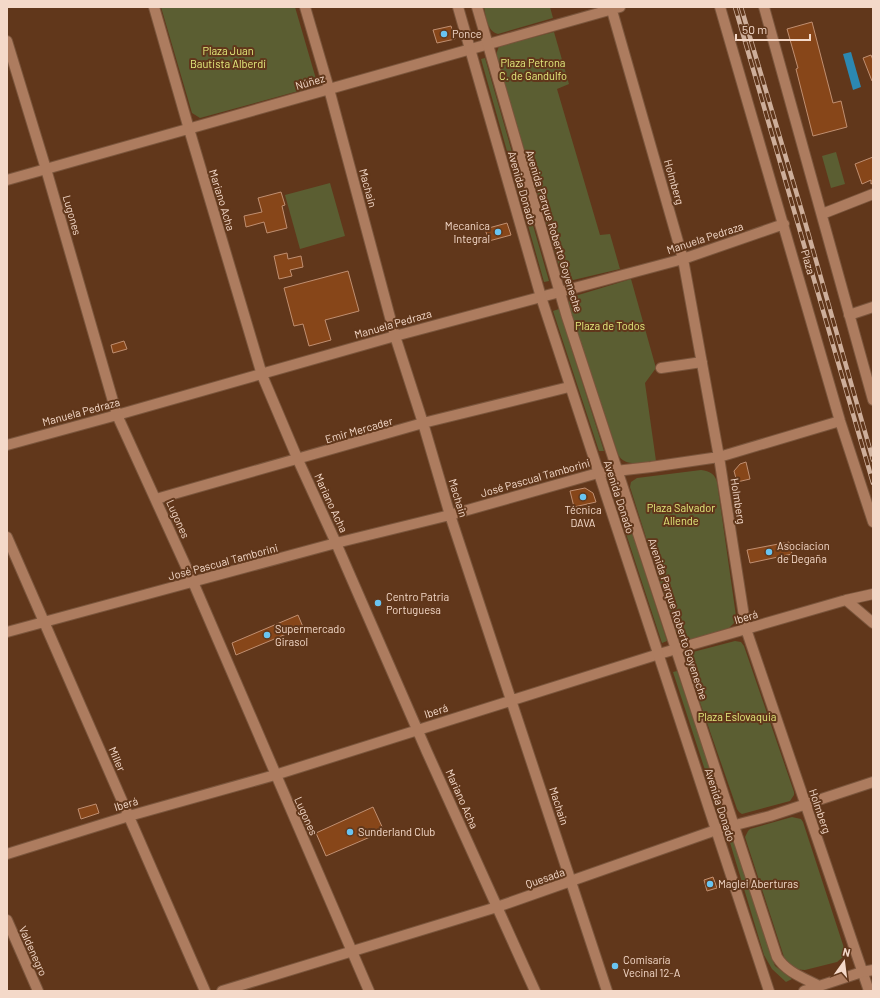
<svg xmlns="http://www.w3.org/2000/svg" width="880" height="998" font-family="Barlow,sans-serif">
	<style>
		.green { fill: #5b5e32 }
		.water { fill: #2c88b1 }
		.building { fill: #874619; stroke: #c08f71 }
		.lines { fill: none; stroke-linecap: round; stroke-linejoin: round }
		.street-casing { stroke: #7a553c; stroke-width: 12 }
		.secondary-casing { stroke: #7a553c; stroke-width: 12 }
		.street { stroke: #ad7c5f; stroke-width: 10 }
		.secondary { stroke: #ad7c5f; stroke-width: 10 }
		.rail-casing { stroke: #cdae9a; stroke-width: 4.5 }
		.rail { stroke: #61371b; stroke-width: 3; stroke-dasharray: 9; stroke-linecap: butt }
		.poi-dot { fill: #69c4f1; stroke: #61371b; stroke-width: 1.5 }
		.labels { text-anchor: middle; stroke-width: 4; stroke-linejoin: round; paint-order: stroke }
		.poi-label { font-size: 11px; fill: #f4d9c9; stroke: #61371b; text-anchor: start }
		.park-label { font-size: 11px; fill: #e5ec7d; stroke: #61371b }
		.street-label { font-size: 11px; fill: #f4d9c9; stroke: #61371b }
	</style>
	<rect width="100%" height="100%" fill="#61371b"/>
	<path class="green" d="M 161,7 L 295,7 L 316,79 L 313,87 L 200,118 L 192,113 Z
		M 484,7 L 550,7 L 553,18 L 498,34 C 487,31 486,17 484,7 Z
		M 554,32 L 569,84 L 557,89 L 600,235 L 610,234 L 620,269 L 569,281 L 562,276 L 497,58 L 497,52 L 499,46 Z
		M 485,58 L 549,281 L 544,282 L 481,59 Z
		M 836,152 L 845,184 L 831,188 L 822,156 Z
		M 330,183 L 345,236 L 300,249 L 285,195 Z
		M 631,279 L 656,368 L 645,383 L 656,461 C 643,462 624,468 618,454 L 568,304 L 570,300 L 575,296 Z
		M 559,309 L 604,451 L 599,451 L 553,311 Z
		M 701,470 C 710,471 715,474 717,482 L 736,616 L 734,623 L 729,628 L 687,641 L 679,638 L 677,635 L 630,487 L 631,482 L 637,478 Z
		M 616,483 L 667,641 L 662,643 L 610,485 Z
		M 735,641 L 741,642 L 744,646 L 794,792 L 794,795 L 790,801 L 742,814 L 739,812 L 737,809 L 686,662 L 688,657 L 693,652 Z
		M 677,671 L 727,819 L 722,822 L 673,672 Z
		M 792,817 L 801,819 L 803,822 L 845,951 L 843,957 L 837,962 L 805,970 C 795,970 790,965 784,957 L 745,837 L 748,831 L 750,829 Z
		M 734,834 L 771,956 L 775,966 L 792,979 L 786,982 L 772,969 L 764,955 L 728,836 Z"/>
	<path class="water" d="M 851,52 L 861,87 L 853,90 L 843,54 Z"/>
	<path class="building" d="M 812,22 L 833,103 L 841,101 L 847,127 L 813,136 L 796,69 L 798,68 L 787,29 Z
		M 451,26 L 455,39 L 437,43 L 433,30 Z
		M 871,55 L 873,60 L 873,81 L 872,81 L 863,58 Z
		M 873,157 L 873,183 L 871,184 L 871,180 L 862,184 L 855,164 Z
		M 281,192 L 285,205 L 282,206 L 287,228 L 267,233 L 264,222 L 246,227 L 244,216 L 262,212 L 258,198 Z
		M 507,223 L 511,235 L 489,241 L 485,229 Z
		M 287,253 L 288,259 L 301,256 L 303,267 L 290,270 L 292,276 L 279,279 L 274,256 Z
		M 348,271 L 359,311 L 325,320 L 331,340 L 309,346 L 303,324 L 294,326 L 284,288 Z
		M 124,341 L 127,349 L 113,353 L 111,345 Z
		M 746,462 L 750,479 L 737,482 L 734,471 L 740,464 Z
		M 585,488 L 593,493 L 596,502 L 574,507 L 570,491 Z
		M 789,542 L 792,554 L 750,563 L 747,550 Z
		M 298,615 L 303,627 L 236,655 L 232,643 Z
		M 96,804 L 99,813 L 81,819 L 78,809 Z
		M 373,807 L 384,831 L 326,856 L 316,833 Z
		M 713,877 L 717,888 L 707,891 L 704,880 Z"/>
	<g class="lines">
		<g class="street-casing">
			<path id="street" d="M 154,7 L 189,129 L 262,375 L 298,460 L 336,543 L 427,752 L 535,991
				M 305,7 L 329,89 L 395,336 L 423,423 L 450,515 L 607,991
				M 611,7 L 683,259 L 719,457 L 746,629 L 869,991
				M 720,7 L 840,421 L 873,522
				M 764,7 L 873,400
				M 7,41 L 46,169 L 117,415 L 193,582 L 369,991
				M 7,180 L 620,7
				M 822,214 L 873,194
				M 849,315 L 873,307
				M 661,368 L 702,362
				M 7,445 L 117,415 L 395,336 L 683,259 L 784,224
				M 156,499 L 423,423 L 569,387
				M 7,537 L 205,991
				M 846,600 L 873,623
				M 7,632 L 336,543 L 450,515 L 598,473 L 651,467 L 719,457 L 840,421
				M 7,854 L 129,816 L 275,775 L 659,654 L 846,600 L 873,594
				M 7,920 L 38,991
				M 222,991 L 497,907 L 716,830 L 770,816 L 873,782"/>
		</g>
		<g class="secondary-casing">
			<path id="secondary" d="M 458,7 L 541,297 L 769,991
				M 477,7 L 567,317 L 777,957 C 786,972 804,978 819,986
				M 804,991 L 862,972 L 873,970"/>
		</g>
		<use href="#street" class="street"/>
		<use href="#secondary" class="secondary"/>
		<g class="rail-casing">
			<path id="rail" d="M 735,7 L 873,483
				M 741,7 L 803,215 L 873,460"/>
		</g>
		<use href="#rail" class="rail"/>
	</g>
	<g class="poi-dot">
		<circle cx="444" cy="34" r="4"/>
		<circle cx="498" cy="232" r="4"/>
		<circle cx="583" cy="497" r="4"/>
		<circle cx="769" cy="552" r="4"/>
		<circle cx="378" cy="603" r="4"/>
		<circle cx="267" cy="635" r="4"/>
		<circle cx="350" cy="832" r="4"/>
		<circle cx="710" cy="884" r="4"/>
		<circle cx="615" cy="966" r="4"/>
	</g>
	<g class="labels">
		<g class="poi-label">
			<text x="452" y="38">Ponce</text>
			<text x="490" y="230" text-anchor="end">Mecanica<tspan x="490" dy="13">Integral</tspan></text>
			<text x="583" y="514" text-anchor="middle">Técnica<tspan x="583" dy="13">DAVA</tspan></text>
			<text x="777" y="550">Asociacion<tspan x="777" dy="13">de Degaña</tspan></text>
			<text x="386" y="601">Centro Patria<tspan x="386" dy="13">Portuguesa</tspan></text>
			<text x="275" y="633">Supermercado<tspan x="275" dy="13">Girasol</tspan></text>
			<text x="358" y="836">Sunderland Club</text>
			<text x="718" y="888">Maglei Aberturas</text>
			<text x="623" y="964">Comisaría<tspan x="623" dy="13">Vecinal 12-A</tspan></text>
		</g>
		<g class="park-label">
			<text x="228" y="55">Plaza Juan<tspan x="228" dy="13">Bautista Alberdi</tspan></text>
			<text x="533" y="67">Plaza Petrona<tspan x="533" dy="13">C. de Gandulfo</tspan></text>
			<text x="610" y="330">Plaza de Todos</text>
			<text x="681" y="512">Plaza Salvador<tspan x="681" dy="13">Allende</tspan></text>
			<text x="737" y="721">Plaza Eslovaquia</text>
		</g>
		<g class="street-label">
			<text transform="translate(310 82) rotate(-16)" y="4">Núñez</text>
			<text transform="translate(674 182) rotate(74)" y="4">Holmberg</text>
			<text transform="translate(368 188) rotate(75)" y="4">Machain</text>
			<text transform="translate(522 188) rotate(74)" y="4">Avenida Donado</text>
			<text transform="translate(222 200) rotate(73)" y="4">Mariano Acha</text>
			<text transform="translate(72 215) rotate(74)" y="4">Lugones</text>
			<text transform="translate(554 231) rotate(73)" y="4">Avenida Parque Roberto Goyeneche</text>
			<text transform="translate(705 238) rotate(-18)" y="4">Manuela Pedraza</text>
			<text transform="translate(808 262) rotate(74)" y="4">Plaza</text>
			<text transform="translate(393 324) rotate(-16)" y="4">Manuela Pedraza</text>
			<text transform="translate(81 412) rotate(-15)" y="4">Manuela Pedraza</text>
			<text transform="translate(359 430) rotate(-16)" y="4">Emir Mercader</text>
			<text transform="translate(535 478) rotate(-16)" y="4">José Pascual Tamborini</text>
			<text transform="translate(619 497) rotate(72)" y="4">Avenida Donado</text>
			<text transform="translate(458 498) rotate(73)" y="4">Machain</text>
			<text transform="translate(738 501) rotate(81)" y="4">Holmberg</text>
			<text transform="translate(331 503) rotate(65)" y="4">Mariano Acha</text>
			<text transform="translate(178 519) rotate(66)" y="4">Lugones</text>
			<text transform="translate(223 562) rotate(-15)" y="4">José Pascual Tamborini</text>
			<text transform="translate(746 617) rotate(-16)" y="4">Iberá</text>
			<text transform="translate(678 619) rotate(72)" y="4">Avenida Parque Roberto Goyeneche</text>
			<text transform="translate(436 711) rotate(-18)" y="4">Iberá</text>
			<text transform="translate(117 759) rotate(66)" y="4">Miller</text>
			<text transform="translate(462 799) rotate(66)" y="4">Mariano Acha</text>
			<text transform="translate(126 804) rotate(-17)" y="4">Iberá</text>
			<text transform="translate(720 805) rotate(72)" y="4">Avenida Donado</text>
			<text transform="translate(559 806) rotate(72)" y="4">Machain</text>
			<text transform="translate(820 811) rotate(71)" y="4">Holmberg</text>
			<text transform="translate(306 816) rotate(66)" y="4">Lugones</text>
			<text transform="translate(545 878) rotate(-19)" y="4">Quesada</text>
			<text transform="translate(33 951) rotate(66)" y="4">Valdenegro</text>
		</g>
	</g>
	<rect width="880" height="998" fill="none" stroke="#f4d9c9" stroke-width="16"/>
	<g transform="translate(844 962) rotate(14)" stroke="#61371b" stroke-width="3" paint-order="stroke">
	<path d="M0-3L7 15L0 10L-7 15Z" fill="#f4d9c9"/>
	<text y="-6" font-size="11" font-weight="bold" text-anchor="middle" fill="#f4d9c9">N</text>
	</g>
	<path d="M736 34v6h74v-6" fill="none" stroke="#f4d9c9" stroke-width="2"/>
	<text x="742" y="34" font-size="12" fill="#f4d9c9" stroke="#61371b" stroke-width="3" paint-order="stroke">50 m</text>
</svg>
